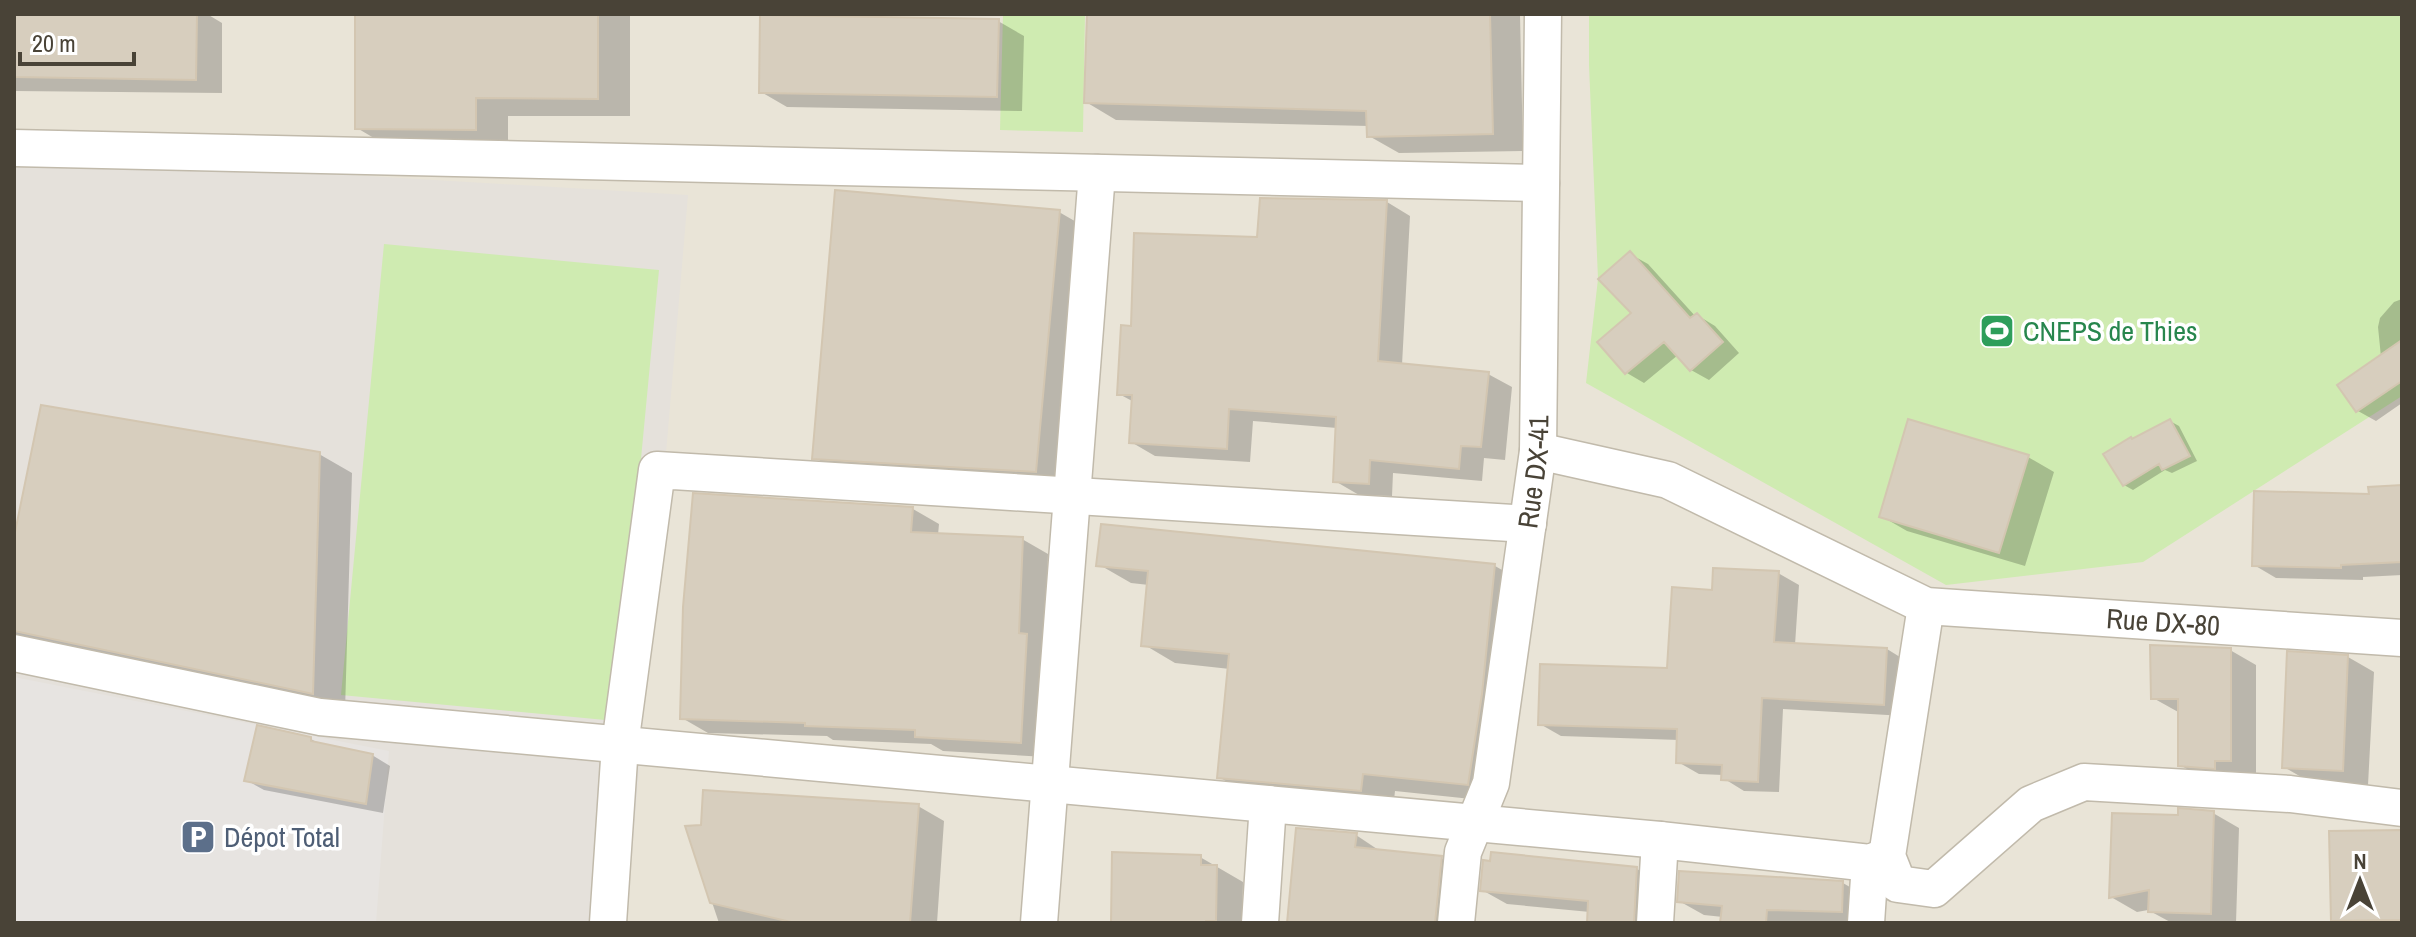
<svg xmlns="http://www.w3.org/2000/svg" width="2416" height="937" font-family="'Archivo Narrow',sans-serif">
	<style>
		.residential { fill: #e9e4d7 }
		.industrial { fill: #e5e1db }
		.green { fill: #cfebb1 }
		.parking { fill: #e7e4e1 }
		.shadow { fill: #0003 }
		.building { fill: #d7cebe; stroke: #d3c6b1; stroke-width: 2 }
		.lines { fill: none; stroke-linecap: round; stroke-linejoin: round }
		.street-casing { stroke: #c1baab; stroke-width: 39 }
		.street { stroke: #fff; stroke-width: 36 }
		.labels { text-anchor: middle; stroke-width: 7; stroke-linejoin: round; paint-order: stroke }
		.leisure-label { font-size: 28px; fill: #27864d; stroke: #fff; text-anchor: start }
		.street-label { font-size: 28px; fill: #494337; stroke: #fff }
		.service-label { font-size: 28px; fill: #4e5e75; stroke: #fff; text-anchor: start }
	</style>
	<rect width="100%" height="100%" fill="#f5f2e9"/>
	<path class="residential" d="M 14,14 L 2402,14 L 2402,923 L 626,923 L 14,155 Z"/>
	<path class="industrial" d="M 14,155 L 688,195 L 626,923 L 14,923 Z"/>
	<path class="green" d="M 1003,14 L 1085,14 L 1083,132 L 1000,130 Z
		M 1589,14 L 2402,14 L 2402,396 L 2143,562 L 1946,585 L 1586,383 L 1598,279 L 1589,65 Z
		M 384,244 L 659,270 L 616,721 L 341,695 Z"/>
	<path class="parking" d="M 14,677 L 389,751 L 376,923 L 14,923 Z"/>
	<path class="shadow" d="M 14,14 L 207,14 L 222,23 L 222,93 L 14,91 Z
		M 357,14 L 630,14 L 630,116 L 508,116 L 508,147 L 389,147 L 357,128 Z
		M 1089,14 L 1517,14 L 1520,15 L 1523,151 L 1399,153 L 1369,136 L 1369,126 L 1116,120 L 1086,102 Z
		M 998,21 L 1024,36 L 1022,111 L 787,107 L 761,92 Z
		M 1387,202 L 1410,216 L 1402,365 L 1488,374 L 1512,387 L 1505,460 L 1484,458 L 1482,481 L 1393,473 L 1392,496 L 1359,495 L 1335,481 L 1337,428 L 1253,421 L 1250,462 L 1155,456 L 1131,442 L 1134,402 L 1119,394 L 1133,328 L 1259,239 Z
		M 1059,212 L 1092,231 L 1069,490 L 846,476 L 814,457 Z
		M 1630,254 L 1648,264 L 1696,317 L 1697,315 L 1715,326 L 1739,353 L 1709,380 L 1691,370 L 1678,355 L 1644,383 L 1627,373 L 1600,342 L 1634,313 Z
		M 2402,299 L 2402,403 L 2376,421 L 2358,411 L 2340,386 L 2381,357 L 2378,327 L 2380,318 L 2394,302 Z
		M 2170,421 L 2179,426 L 2197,461 L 2172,473 L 2165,470 L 2133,490 L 2124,485 L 2133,440 Z
		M 319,454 L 352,473 L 345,711 L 30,645 L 14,636 L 14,547 Z
		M 2028,457 L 2054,472 L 2025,566 L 1907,531 L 1881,516 Z
		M 2402,487 L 2402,575 L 2363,577 L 2363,580 L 2276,578 L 2254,565 L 2371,496 Z
		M 913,509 L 939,524 L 938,535 L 1022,539 L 1048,554 L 1045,646 L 1046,757 L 943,751 L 931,744 L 833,740 L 827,736 L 708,733 L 682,718 Z
		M 1102,526 L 1495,566 L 1527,584 L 1500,802 L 1395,791 L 1393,809 L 1251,796 L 1219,777 L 1230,669 L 1175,663 L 1143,644 L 1149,585 L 1131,583 L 1098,564 Z
		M 1778,573 L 1799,585 L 1795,645 L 1887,649 L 1908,662 L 1905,716 L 1783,709 L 1779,792 L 1744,791 L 1723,778 L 1723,775 L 1699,774 L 1678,762 L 1679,740 L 1561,736 L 1540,724 L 1669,671 L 1714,592 Z
		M 2230,650 L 2256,665 L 2256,774 L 2206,780 L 2180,765 L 2180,713 L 2153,698 Z
		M 2348,657 L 2374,672 L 2368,785 L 2310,782 L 2284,767 Z
		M 311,739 L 323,746 L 372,755 L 390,766 L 383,813 L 264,790 L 246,780 Z
		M 918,806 L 944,821 L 937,923 L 719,923 L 687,828 Z
		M 2213,813 L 2239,828 L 2236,923 L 2172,923 L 2148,910 L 2137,912 L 2111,897 L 2180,817 Z
		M 2402,831 L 2402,923 L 2338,923 L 2333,920 Z
		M 1356,835 L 1380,851 L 1441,858 L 1465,872 L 1461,923 L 1289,923 Z
		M 1200,857 L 1243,882 L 1242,923 L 1113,923 Z
		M 1637,869 L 1661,883 L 1659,923 L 1589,923 L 1590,912 L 1507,904 L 1482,890 Z
		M 1843,883 L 1867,897 L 1865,923 L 1722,923 L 1723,917 L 1704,915 L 1679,901 Z"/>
	<path class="building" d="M 14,14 L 197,14 L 196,80 L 14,77 Z
		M 355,14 L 598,14 L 598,99 L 476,98 L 476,130 L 355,129 Z
		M 1087,14 L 1490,14 L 1493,134 L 1367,137 L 1366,111 L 1084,103 Z
		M 760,15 L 999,19 L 997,97 L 759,93 Z
		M 835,190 L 1060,210 L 1036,472 L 812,459 Z
		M 1260,198 L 1387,200 L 1378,361 L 1489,372 L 1481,447 L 1461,446 L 1459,469 L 1370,460 L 1369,484 L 1333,482 L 1336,417 L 1229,409 L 1227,449 L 1129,443 L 1132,395 L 1117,395 L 1121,325 L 1131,326 L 1134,233 L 1257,237 Z
		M 1630,251 L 1690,318 L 1697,313 L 1723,342 L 1690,371 L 1664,342 L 1625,374 L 1597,342 L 1631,313 L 1598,279 Z
		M 2402,340 L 2402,381 L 2356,412 L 2337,385 Z
		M 41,405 L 320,452 L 313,694 L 14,631 L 14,537 Z
		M 1908,419 L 2029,455 L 1999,553 L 1879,517 Z
		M 2170,419 L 2190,456 L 2162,470 L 2159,464 L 2123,486 L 2103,454 L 2131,437 L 2132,439 Z
		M 2402,485 L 2402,562 L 2341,565 L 2341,568 L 2252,566 L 2254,491 L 2369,494 L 2368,487 Z
		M 693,493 L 913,507 L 911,532 L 1023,537 L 1019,633 L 1027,634 L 1021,743 L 915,737 L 915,730 L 805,726 L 805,723 L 680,719 L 683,607 Z
		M 1101,524 L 1495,564 L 1482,694 L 1468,785 L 1363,774 L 1361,791 L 1217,778 L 1229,654 L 1141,646 L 1148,571 L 1096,566 Z
		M 1713,568 L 1779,571 L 1774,642 L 1887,648 L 1884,705 L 1762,698 L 1758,782 L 1721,780 L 1722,765 L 1676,763 L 1677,729 L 1538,725 L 1540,664 L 1667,668 L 1672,587 L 1712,590 Z
		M 2150,645 L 2231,648 L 2231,761 L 2215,761 L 2215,769 L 2178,766 L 2178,699 L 2151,699 Z
		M 2287,651 L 2348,655 L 2343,771 L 2282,768 Z
		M 257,725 L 311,737 L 311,741 L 373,754 L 366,804 L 244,781 Z
		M 703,790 L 919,804 L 910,923 L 795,923 L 710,903 L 685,826 L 701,825 Z
		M 2178,808 L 2214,811 L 2211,914 L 2148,912 L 2149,890 L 2109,898 L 2112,813 L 2178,815 Z
		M 1296,828 L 1357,833 L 1355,847 L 1442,856 L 1435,923 L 1287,923 Z
		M 2402,830 L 2402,920 L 2331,921 L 2329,831 Z
		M 1112,852 L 1201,855 L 1201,865 L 1217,865 L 1216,921 L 1206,921 L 1206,923 L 1111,923 Z
		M 1491,852 L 1637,867 L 1634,923 L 1587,923 L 1588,901 L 1480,891 L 1483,860 L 1490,861 Z
		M 1679,871 L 1843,881 L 1842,912 L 1767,910 L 1766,923 L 1720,923 L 1722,906 L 1677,902 Z"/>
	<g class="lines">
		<g class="street-casing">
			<g id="street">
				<path d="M 14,148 L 1541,183"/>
				<path id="s1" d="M 1538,451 L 1668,480 L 1926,606 L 2402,638"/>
				<path d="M 1926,606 L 1887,856 L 1898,884 L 1934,889 L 2031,804 L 2084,782 L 2290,794 L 2402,808"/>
				<path d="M 14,653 L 320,717 L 1660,840 L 1870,863 L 1887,856"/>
				<path d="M 608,923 L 620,745 L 657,470 L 1528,524"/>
				<path d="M 1039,923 L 1097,173"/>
				<path d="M 1260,923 L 1268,804"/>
				<path id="s2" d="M 1456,923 L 1463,852 L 1491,783 L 1538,451 L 1543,14"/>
				<path d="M 1655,923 L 1660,840"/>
				<path d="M 1866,923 L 1870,863"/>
			</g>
		</g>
		<use href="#street" class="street"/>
	</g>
	<defs>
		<g id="stadium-square" transform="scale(1.8)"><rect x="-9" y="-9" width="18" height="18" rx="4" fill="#2e9e5b" stroke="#fff"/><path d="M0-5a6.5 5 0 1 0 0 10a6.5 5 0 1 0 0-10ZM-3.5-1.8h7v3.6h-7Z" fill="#fff"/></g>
		<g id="parking-square" transform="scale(1.8)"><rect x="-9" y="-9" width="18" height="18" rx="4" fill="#5c6f8a" stroke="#fff"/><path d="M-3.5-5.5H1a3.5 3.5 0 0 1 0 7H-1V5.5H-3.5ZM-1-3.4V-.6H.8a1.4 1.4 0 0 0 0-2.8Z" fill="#fff"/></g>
	</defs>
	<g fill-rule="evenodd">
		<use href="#stadium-square" x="1997" y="331"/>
		<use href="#parking-square" x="198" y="837"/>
	</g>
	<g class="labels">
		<g class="leisure-label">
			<text x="2023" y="341">CNEPS de Thies</text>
		</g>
		<g class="street-label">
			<text dy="10" stroke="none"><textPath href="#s2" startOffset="460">Rue DX-41</textPath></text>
			<text dy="10" stroke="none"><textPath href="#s1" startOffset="658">Rue DX-80</textPath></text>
		</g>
		<g class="service-label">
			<text x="224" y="847">Dépot Total</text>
		</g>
	</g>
	<rect width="2416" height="937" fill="none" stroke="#494337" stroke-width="32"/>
	<g transform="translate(2360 881)" stroke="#ffffff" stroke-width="6" paint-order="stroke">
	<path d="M0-6L14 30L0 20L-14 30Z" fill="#494337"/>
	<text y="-12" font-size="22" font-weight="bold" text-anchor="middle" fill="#494337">N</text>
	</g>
	<path d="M20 52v12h114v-12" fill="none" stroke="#494337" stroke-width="4"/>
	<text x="32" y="52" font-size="24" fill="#494337" stroke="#ffffff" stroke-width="6" paint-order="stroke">20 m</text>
</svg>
